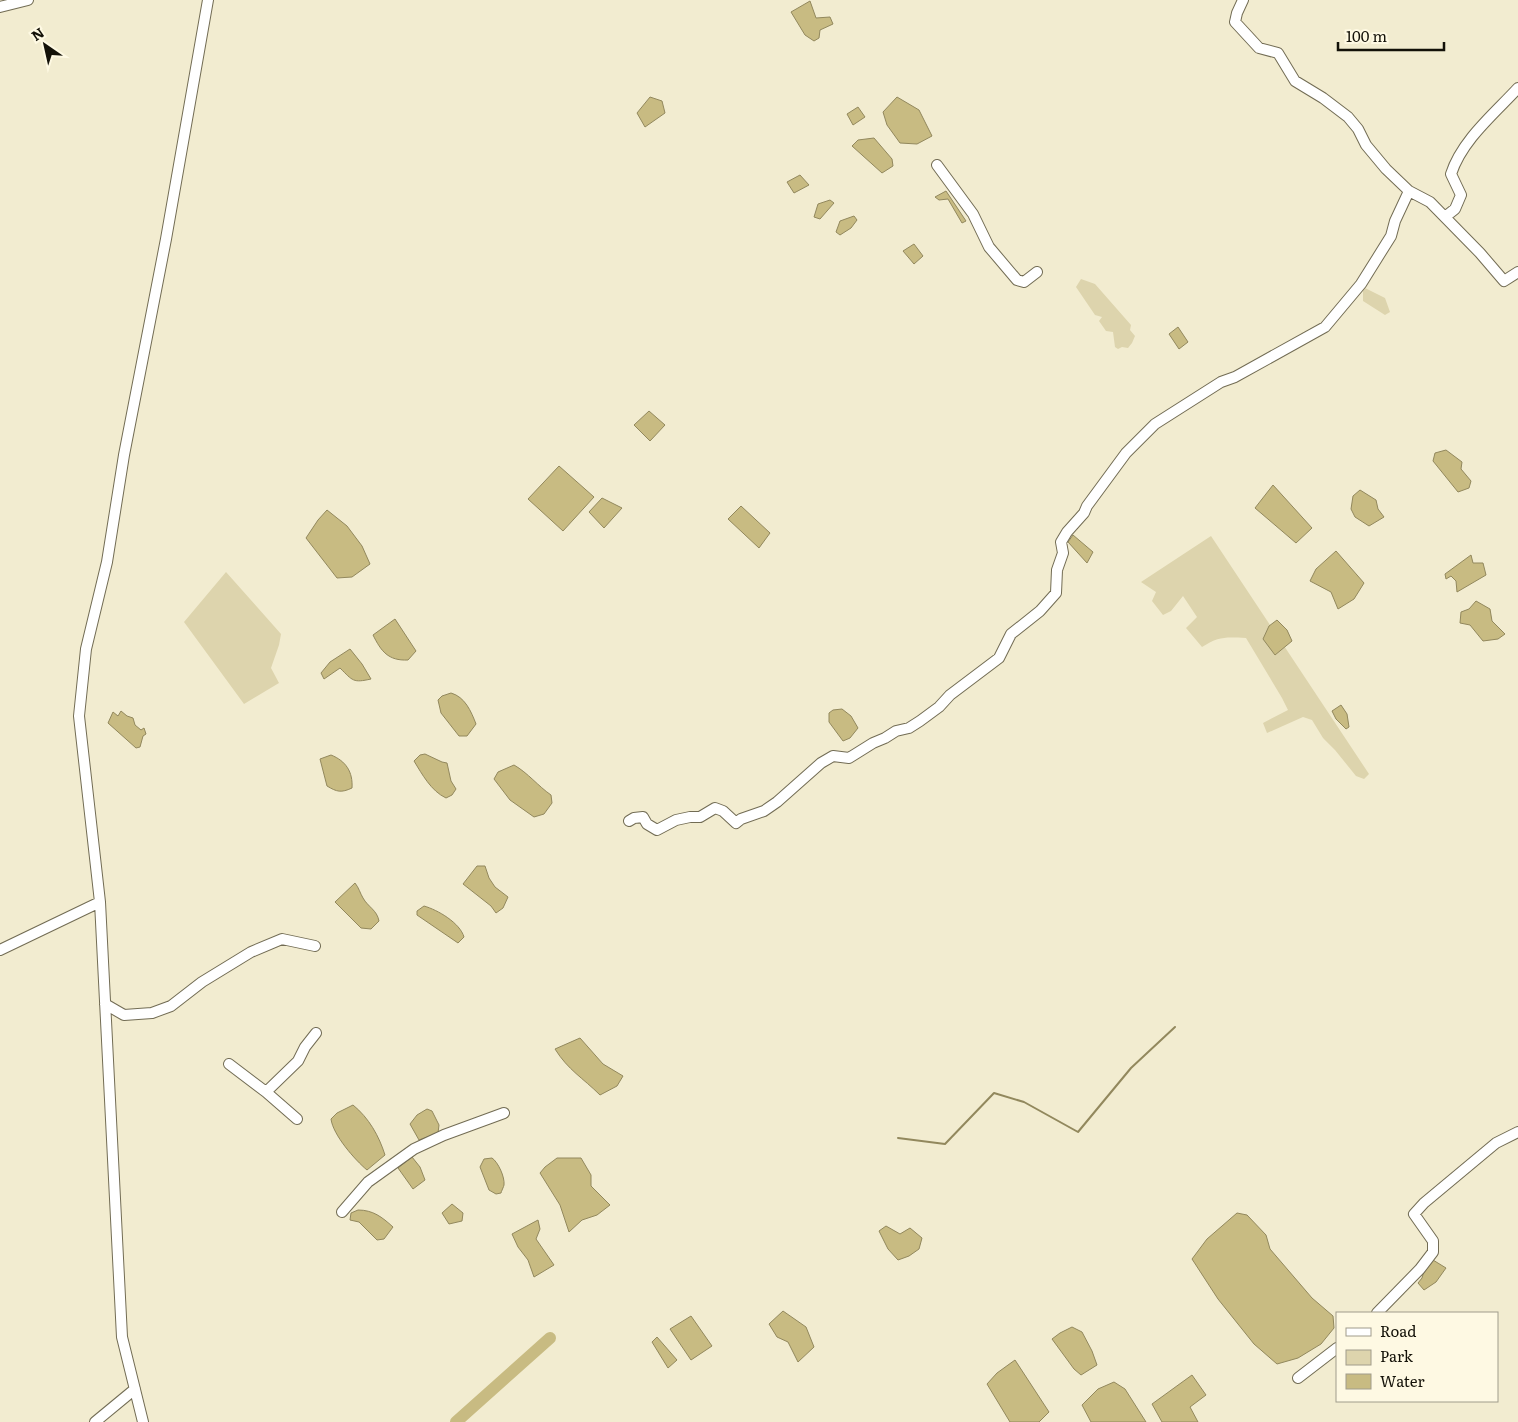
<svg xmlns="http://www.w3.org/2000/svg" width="1518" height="1422" font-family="Literata,serif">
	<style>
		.green { fill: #ddd4ad }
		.water { fill: #c8bb82; stroke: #92885d }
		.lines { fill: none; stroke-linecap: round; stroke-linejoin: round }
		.stream { stroke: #92885d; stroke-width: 2 }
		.river { stroke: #c8bb82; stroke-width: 12 }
		.minor-casing { stroke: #726c54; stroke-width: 12 }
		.minor { stroke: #fff; stroke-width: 10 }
	</style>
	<rect width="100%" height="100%" fill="#f2ecd0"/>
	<path class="green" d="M 1081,279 L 1095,284 L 1131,325 L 1130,330 L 1135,336 L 1132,343 L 1128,348 L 1122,347 L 1118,349 L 1115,347 L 1113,332 L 1106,331 L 1099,321 L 1102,317 L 1095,315 L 1076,287 Z
		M 1363,287 L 1385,298 L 1390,312 L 1385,315 L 1363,301 Z
		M 1211,536 L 1369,774 L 1364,779 L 1356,776 L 1335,750 L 1323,738 L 1312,720 L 1303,717 L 1267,733 L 1263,723 L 1288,710 L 1282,698 L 1246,638 C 1226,637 1219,636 1202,647 L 1186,628 L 1197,617 L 1183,596 L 1171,611 L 1163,615 L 1152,601 L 1156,592 L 1141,582 Z
		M 226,572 L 281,634 L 279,645 L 271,668 L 279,683 L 244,704 L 184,622 Z"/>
	<path class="water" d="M 810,1 L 816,18 L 830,17 L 833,24 L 820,30 L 819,38 L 814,41 L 805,35 L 791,12 Z
		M 650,97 L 662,101 L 665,113 L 645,127 L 637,113 Z
		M 897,97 L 919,110 L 932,136 L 917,144 L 900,143 L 887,125 L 883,112 Z
		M 858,107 L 865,117 L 853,125 L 847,114 Z
		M 874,138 L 892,159 L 893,166 L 882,173 L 852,146 L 858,140 Z
		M 800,175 L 809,185 L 794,193 L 787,182 Z
		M 946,191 L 966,221 L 962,223 L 948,199 L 939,200 L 935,197 Z
		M 830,200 L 834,203 L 820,219 L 814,217 L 818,204 Z
		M 854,216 L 857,220 L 851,228 L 840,235 L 836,232 L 840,221 Z
		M 914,244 L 923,256 L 914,264 L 903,251 Z
		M 1178,327 L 1188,342 L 1179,349 L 1169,334 Z
		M 649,411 L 665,425 L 650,441 L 634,425 Z
		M 1446,450 L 1462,462 L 1461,469 L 1471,481 L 1469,488 L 1458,492 L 1433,461 L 1435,453 Z
		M 559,466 L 594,497 L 563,531 L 528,499 Z
		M 1273,485 L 1312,528 L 1296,543 L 1255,508 Z
		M 1360,490 L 1376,500 L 1378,509 L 1384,517 L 1369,526 L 1355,517 L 1351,509 L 1353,496 Z
		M 602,498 L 622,508 L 604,528 L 589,512 Z
		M 741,506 L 770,533 L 759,548 L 728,519 Z
		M 327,510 L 347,526 L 362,546 L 370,564 L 352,577 L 337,578 L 306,538 L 318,520 Z
		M 1073,535 L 1093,552 L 1087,563 L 1068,542 Z
		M 1336,551 L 1364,583 L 1354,599 L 1338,609 L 1331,592 L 1310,581 L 1316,569 Z
		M 1471,555 L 1473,563 L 1483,563 L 1486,575 L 1457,592 L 1456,581 L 1451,576 L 1446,579 L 1445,574 Z
		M 1476,601 L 1490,609 L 1492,621 L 1505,634 L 1498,639 L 1483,641 L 1470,625 L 1460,623 L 1461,612 L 1469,609 Z
		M 395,619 L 416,651 L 408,660 C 388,661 381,651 373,635 Z
		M 1277,620 L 1287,630 L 1292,641 L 1275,655 L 1263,639 L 1269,626 Z
		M 350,649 L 362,664 L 371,679 C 353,683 353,681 340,668 L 324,679 L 321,673 L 330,662 Z
		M 451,693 C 465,697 471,711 476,724 L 467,736 L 459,736 L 441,713 L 438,700 L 442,696 Z
		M 1341,705 L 1347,714 L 1349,727 L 1346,729 L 1336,719 L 1332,711 Z
		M 842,709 L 851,716 L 858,728 L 850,738 L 843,741 L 829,722 L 829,713 L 833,710 Z
		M 121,711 L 127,716 L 133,718 L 135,725 L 141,730 L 144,728 L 146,734 L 143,736 L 140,747 L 136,748 L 108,723 L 113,712 L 118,716 Z
		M 425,754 L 442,762 L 447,763 L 451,781 L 456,789 L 452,795 L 446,798 C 431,791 422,774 414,761 L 420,755 Z
		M 331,755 C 346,761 353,772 352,788 C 341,793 337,792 327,786 L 320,759 Z
		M 514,765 C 528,773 538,786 551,795 L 552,803 L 544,814 L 534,817 L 510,800 L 494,779 L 498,772 Z
		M 477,866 L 485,866 L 489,878 L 495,887 L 508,897 L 503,908 L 496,913 L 491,906 L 463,884 Z
		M 355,883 C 359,888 360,893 363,898 C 368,907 377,910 379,921 L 371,929 L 361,928 L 335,902 Z
		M 424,906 C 438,910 460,923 464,937 L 458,943 L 417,915 L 417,911 Z
		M 580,1038 L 603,1064 L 623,1076 L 617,1086 L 600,1095 C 583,1078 568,1070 555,1049 Z
		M 353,1105 C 369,1118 379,1136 385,1155 L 367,1170 C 355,1160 333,1135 331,1119 L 337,1113 Z
		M 427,1109 L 432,1111 L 439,1125 L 438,1133 L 419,1140 L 410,1124 L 417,1115 Z
		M 412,1157 L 420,1167 L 425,1180 L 413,1189 L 398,1168 Z
		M 492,1158 C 498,1162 505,1177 504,1185 C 504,1186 501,1192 501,1193 L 496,1194 L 489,1190 L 480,1167 L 484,1159 Z
		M 557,1158 L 581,1158 L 591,1175 L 591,1186 L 610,1205 L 597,1215 L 582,1220 L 569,1232 L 560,1205 L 540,1173 L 545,1167 Z
		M 452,1204 L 463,1213 L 462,1221 L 449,1224 L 442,1213 Z
		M 358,1210 C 373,1210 382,1217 393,1227 L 384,1239 L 377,1240 L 359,1222 L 350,1220 L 351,1213 Z
		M 1237,1213 L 1247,1215 L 1266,1235 L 1270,1249 L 1312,1298 L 1333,1316 L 1334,1328 L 1321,1344 L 1298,1358 L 1277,1364 L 1254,1344 L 1218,1299 L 1192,1259 L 1207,1239 Z
		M 538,1220 L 540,1229 L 536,1239 L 554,1265 L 534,1277 L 528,1260 L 518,1247 L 512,1234 Z
		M 886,1226 L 900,1234 L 910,1228 L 922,1238 L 919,1249 L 909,1256 L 898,1260 L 888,1249 L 879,1231 Z
		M 1433,1260 L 1446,1268 L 1436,1282 L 1424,1290 L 1418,1283 L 1422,1278 L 1424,1271 Z
		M 783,1311 L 806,1327 L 814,1347 L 798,1362 L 788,1342 L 777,1337 L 769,1324 Z
		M 691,1316 L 712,1346 L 691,1360 L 670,1329 Z
		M 1072,1327 L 1082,1332 L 1092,1351 L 1097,1365 L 1081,1375 L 1074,1369 L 1052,1339 L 1060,1333 Z
		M 657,1337 L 677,1360 L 668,1368 L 652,1342 Z
		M 1015,1360 L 1049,1412 L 1039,1422 L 1010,1422 L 987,1384 L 997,1373 Z
		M 1192,1375 L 1206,1395 L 1190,1407 L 1198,1422 L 1162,1422 L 1152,1404 Z
		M 1114,1382 L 1125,1389 L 1146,1422 L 1091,1422 L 1082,1405 L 1098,1389 Z"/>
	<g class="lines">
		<path class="stream" d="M 898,1138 L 945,1144 L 994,1093 L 1024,1102 L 1078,1132 L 1131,1068 L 1175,1027"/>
		<path class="river" d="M 456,1422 L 550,1338"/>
		<g class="minor-casing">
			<path id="minor" d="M 1243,0 L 1237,13 L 1235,22 L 1259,48 L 1278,53 L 1295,81 L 1323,98 L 1348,117 L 1358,129 L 1366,145 L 1386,169 L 1409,191 L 1430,202 L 1480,253 L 1504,281 L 1518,272
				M 0,7 L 28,0
				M 937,165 L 973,214 L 989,247 L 1017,280 L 1024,282 L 1037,272
				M 1445,217 L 1455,209 L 1461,195 L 1451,174 C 1462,140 1494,114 1518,88
				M 629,821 L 634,818 L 643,817 L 647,824 L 657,830 L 676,820 L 690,817 L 700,817 L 715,808 L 723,811 L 736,823 L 741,819 L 764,811 L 777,802 L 821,763 L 833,756 L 849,758 L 873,743 L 885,738 L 896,731 L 909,728 L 920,721 L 939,707 L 950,695 L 999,658 L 1011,634 L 1040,611 L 1056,593 L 1057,570 L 1063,553 L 1061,542 L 1067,532 L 1084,513 L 1087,506 L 1126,453 L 1155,424 L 1221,382 L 1235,377 L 1325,327 L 1361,284 L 1391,236 L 1395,221 L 1409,191
				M 0,950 L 100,902
				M 105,1004 L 124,1015 L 152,1013 L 171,1006 L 202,982 L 251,952 L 282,939 L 315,946
				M 229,1064 L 266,1092 L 297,1119
				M 266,1092 L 298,1061 L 305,1047 L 316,1033
				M 342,1212 L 368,1182 L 414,1149 L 444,1135 L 504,1113
				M 1377,1313 L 1420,1269 L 1433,1252 L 1433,1241 L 1414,1214 L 1424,1203 L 1496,1143 L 1518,1132
				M 1298,1378 L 1337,1348
				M 95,1422 L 135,1389
				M 143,1422 L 122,1337 L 100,902 L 79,716 L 86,649 L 107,562 L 124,455 L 166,239 L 208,0"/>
		</g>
		<use href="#minor" class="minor"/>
	</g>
	<rect x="1336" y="1312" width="162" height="90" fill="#fef9e3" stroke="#a09c8b"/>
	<rect x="1346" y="1328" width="25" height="8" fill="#ffffff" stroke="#a09c8b"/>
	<text x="1380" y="1337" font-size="15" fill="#131108">Road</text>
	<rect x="1346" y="1350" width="25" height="15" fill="#ddd4ad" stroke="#a09c8b"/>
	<text x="1380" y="1362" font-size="15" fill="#131108">Park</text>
	<rect x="1346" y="1374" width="25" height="15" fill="#c8bb82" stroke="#a09c8b"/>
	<text x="1380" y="1387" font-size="15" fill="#131108">Water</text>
	<g transform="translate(45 45) rotate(326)" stroke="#fef9e3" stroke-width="4" paint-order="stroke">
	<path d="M0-4L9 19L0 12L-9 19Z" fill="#131108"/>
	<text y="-8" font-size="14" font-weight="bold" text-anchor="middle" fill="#131108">N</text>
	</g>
	<path d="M1338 42v8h106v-8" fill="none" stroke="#131108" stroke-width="2.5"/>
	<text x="1346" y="42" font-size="15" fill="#131108" stroke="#fef9e3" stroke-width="4" paint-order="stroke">100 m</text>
</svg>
